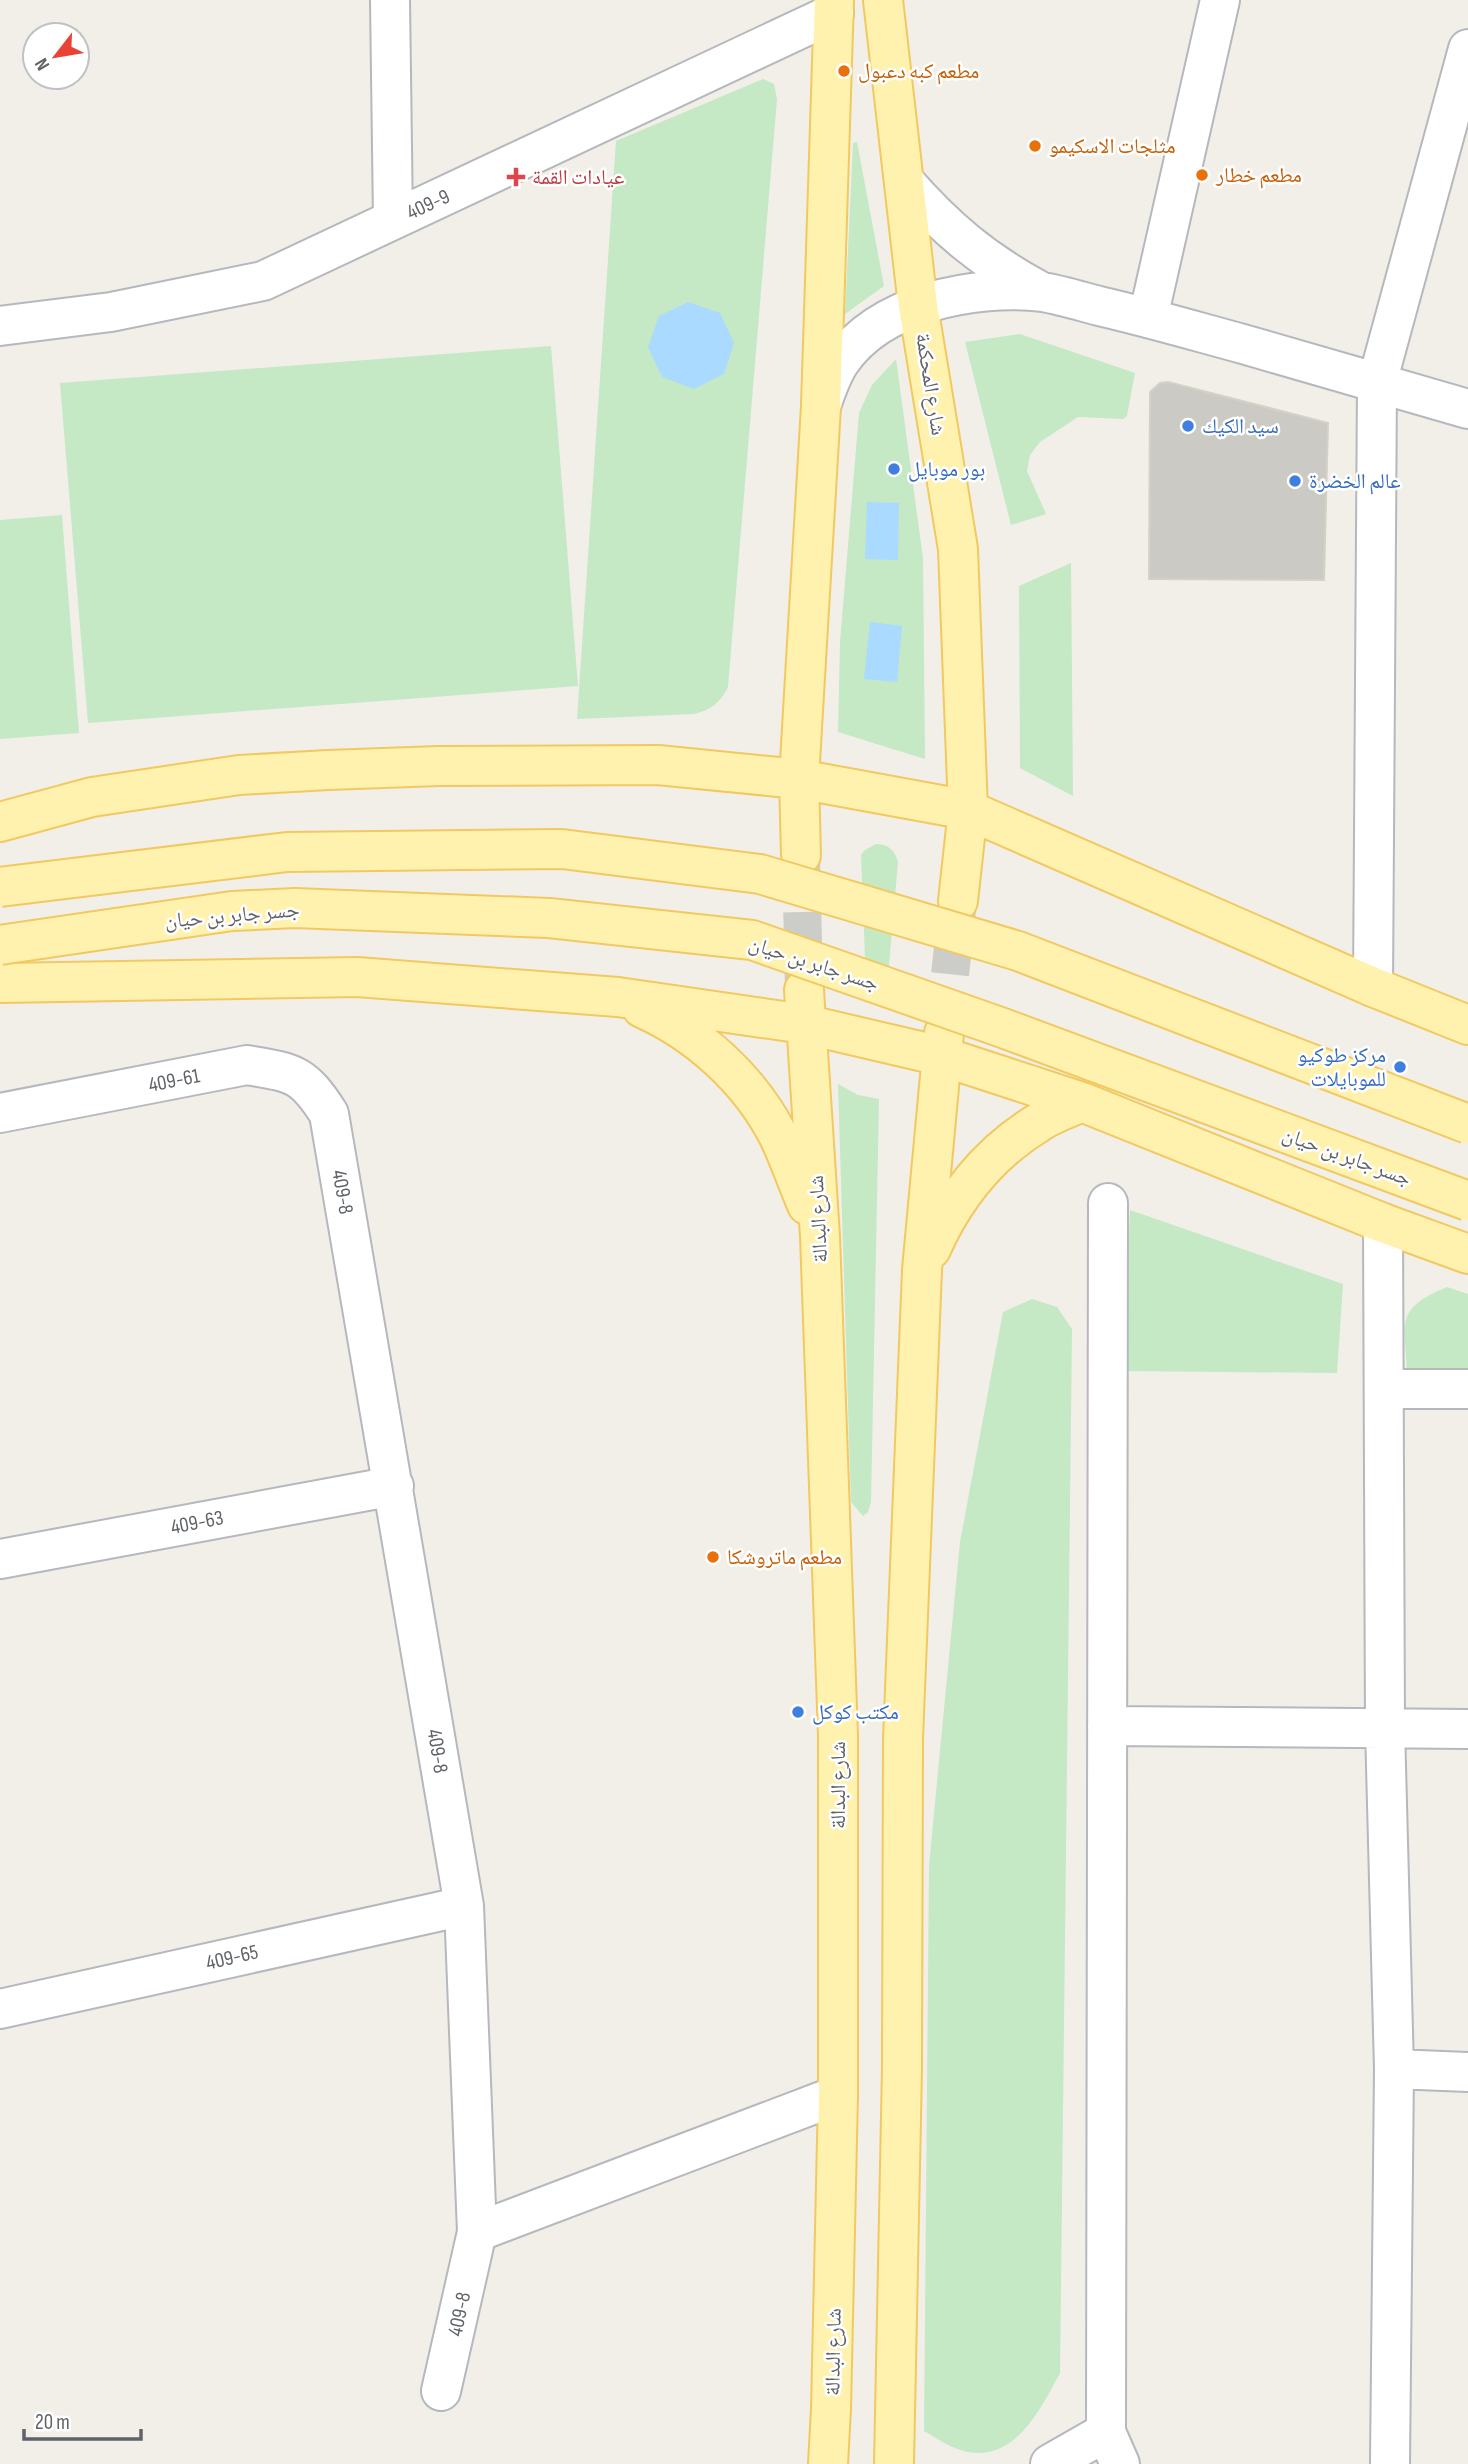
<svg xmlns="http://www.w3.org/2000/svg" width="1468" height="2464" font-family="'Sofia Sans Condensed','Noto Naskh Arabic',sans-serif">
	<style>
		.green { fill: #c5e8c5 }
		.water { fill: #aadaff }
		.building { fill: #cccac5; stroke: #d6d1c6; stroke-width: 2 }
		.lines { fill: none; stroke-linecap: round; stroke-linejoin: round }
		.major-tunnel { stroke: #ccccc8; stroke-width: 38; stroke-dasharray: 38 19; stroke-linecap: butt }
		.minor-casing { stroke: #b5b8bc; stroke-width: 42 }
		.major-casing { stroke: #f2c960; stroke-width: 42 }
		.minor { stroke: #fff; stroke-width: 38 }
		.major { stroke: #fff2af; stroke-width: 38 }
		.major-bridge-casing { stroke: #f2c960; stroke-width: 42; stroke-linecap: butt }
		.major-bridge { stroke: #fff2af; stroke-width: 38 }
		.food-dot { fill: #e8710a; stroke: #fff; stroke-width: 2.5 }
		.health-dot { fill: #e0444e; stroke: #fff; stroke-width: 2.5 }
		.shop-dot { fill: #3f7fe0; stroke: #fff; stroke-width: 2.5 }
		.labels { text-anchor: middle; stroke-width: 5; stroke-linejoin: round; paint-order: stroke }
		.food-label { font-size: 21px; fill: #c56008; stroke: #fff; text-anchor: start }
		.health-label { font-size: 21px; fill: #be3a42; stroke: #fff; text-anchor: start }
		.street-label { font-size: 21px; fill: #5f6368; stroke: #fff }
		.shop-label { font-size: 21px; fill: #366cbe; stroke: #fff; text-anchor: start }
	</style>
	<rect width="100%" height="100%" fill="#f1efe8"/>
	<path class="green" d="M 763,79 L 774,84 L 777,99 L 728,687 C 721,702 711,710 694,714 L 577,719 L 616,141 Z
		M 857,142 L 884,286 L 845,314 L 853,143 Z
		M 1020,334 L 1135,373 L 1127,416 L 1123,419 L 1078,417 L 1040,442 L 1030,455 L 1027,471 L 1046,514 L 1011,525 L 965,342 Z
		M 551,346 L 578,686 L 88,723 L 60,383 Z
		M 896,359 L 923,558 L 925,759 L 838,732 L 840,642 L 859,413 L 872,385 Z
		M 62,515 L 79,733 L 0,739 L 0,520 Z
		M 1071,563 L 1073,796 L 1020,768 L 1019,586 Z
		M 876,844 C 889,844 895,851 898,862 L 887,988 L 866,984 L 861,855 L 865,850 Z
		M 838,1084 L 858,1095 L 879,1099 L 871,1502 L 868,1512 L 863,1516 L 851,1502 Z
		M 1130,1210 L 1343,1284 L 1337,1373 L 1123,1371 Z
		M 1447,1287 L 1468,1294 L 1468,1373 L 1407,1373 C 1405,1322 1394,1309 1447,1287 Z
		M 1032,1299 L 1057,1307 L 1072,1329 L 1060,2373 C 1041,2408 1016,2461 968,2452 C 952,2449 938,2439 924,2431 L 929,1866 L 960,1542 L 1003,1312 Z"/>
	<path class="water" d="M 688,302 L 720,313 L 734,343 L 724,374 L 694,389 L 662,377 L 648,347 L 659,316 Z
		M 867,502 L 899,503 L 898,560 L 865,559 Z
		M 870,622 L 902,626 L 897,682 L 864,679 Z"/>
	<path class="building" d="M 1168,382 L 1328,423 L 1324,580 L 1149,579 L 1150,392 L 1160,383 Z"/>
	<g class="lines">
		<path class="major-tunnel" d="M 801,855 L 804,989
			M 944,1031 L 958,901"/>
		<g class="minor-casing">
			<path id="minor" d="M 390,0 L 393,220
				M 904,181 C 945,228 983,260 1038,290
				M 1148,318 L 1220,0
				M 0,326 L 111,312 L 263,281 L 834,13
				M 821,406 C 826,391 831,376 840,362 C 880,303 975,284 1042,292 C 1061,295 1080,301 1099,306 C 1147,317 1195,331 1243,344 C 1318,366 1393,387 1468,409
				M 1373,987 L 1377,383 L 1468,49
				M 0,1113 L 247,1065 C 294,1073 303,1073 329,1114 L 464,1906 L 477,2232 L 441,2391
				M 1108,1203 L 1106,2432 L 1120,2464
				M 1383,1223 L 1385,1728 L 1394,2069 L 1390,2464
				M 1384,1389 L 1468,1389
				M 0,1559 L 394,1486
				M 1107,1726 L 1468,1729
				M 0,2009 L 464,1906
				M 1394,2069 L 1468,2072
				M 477,2232 L 838,2095
				M 1050,2464 L 1106,2432"/>
		</g>
		<g class="major-casing">
			<path id="major" d="M 883,0 L 918,306 L 958,549 L 968,810 L 958,901
				M 0,822 L 92,797 L 239,775 L 328,770 L 439,766 L 658,765 L 799,779 L 968,810 L 1373,987 L 1468,1025
				M 801,855 L 799,779 L 821,406 L 834,0
				M 0,983 L 357,977 L 618,997 L 804,1024 L 941,1056 L 1082,1102 L 1383,1223 L 1468,1254
				M 804,990 L 820,1236 L 838,1736 L 838,2095 L 831,2409 L 828,2464
				M 642,1008 C 698,1033 749,1079 778,1135 C 789,1157 797,1182 807,1205
				M 931,1249 C 954,1197 989,1153 1038,1123 C 1051,1114 1067,1109 1082,1102
				M 894,2464 L 902,2067 L 903,1739 L 922,1270 L 944,1033"/>
		</g>
		<use href="#minor" class="minor"/>
		<use href="#major" class="major"/>
		<g class="major-bridge-casing">
			<path id="major-bridge" d="M 0,887 L 287,852 L 562,849 L 760,874 L 1018,951 L 1468,1124
				M 0,945 L 232,911 L 295,908 L 549,918 L 752,940 L 1003,1028 L 1468,1201"/>
		</g>
		<use href="#major-bridge" class="major-bridge"/>
	</g>
	<g class="food-dot">
		<circle cx="844" cy="71" r="7"/>
		<circle cx="1035" cy="146" r="7"/>
		<circle cx="1202" cy="175" r="7"/>
		<circle cx="713" cy="1557" r="7"/>
	</g>
	<path class="health-dot" d="M512.5 166.5h7v7h7v7h-7v7h-7v-7h-7v-7h7z"/>
	<g class="shop-dot">
		<circle cx="1188" cy="426" r="7"/>
		<circle cx="894" cy="469" r="7"/>
		<circle cx="1295" cy="481" r="7"/>
		<circle cx="1400" cy="1067" r="7"/>
		<circle cx="798" cy="1712" r="7"/>
	</g>
	<g class="labels">
		<g class="food-label">
			<text x="858" y="78">مطعم كبه دعبول</text>
			<text x="1049" y="153">مثلجات الاسكيمو</text>
			<text x="1216" y="182">مطعم خطار</text>
			<text x="727" y="1564">مطعم ماتروشكا</text>
		</g>
		<g class="health-label">
			<text x="532" y="184">عيادات القمة</text>
		</g>
		<g class="street-label">
			<text transform="translate(428 204) rotate(-25)" y="7">409-9</text>
			<text transform="translate(931 384) rotate(81)" y="7">شارع المحكمة</text>
			<text transform="translate(232 915) rotate(-5)" y="7">جسر جابر بن حيان</text>
			<text transform="translate(814 963) rotate(18)" y="7">جسر جابر بن حيان</text>
			<text transform="translate(174 1080) rotate(-11)" y="7">409-61</text>
			<text transform="translate(1347 1156) rotate(20)" y="7">جسر جابر بن حيان</text>
			<text transform="translate(343 1192) rotate(80)" y="7">409-8</text>
			<text transform="translate(818 1219) rotate(-93)" y="7">شارع البدالة</text>
			<text transform="translate(197 1522) rotate(-11)" y="7">409-63</text>
			<text transform="translate(438 1751) rotate(81)" y="7">409-8</text>
			<text transform="translate(838 1785) rotate(-90)" y="7">شارع البدالة</text>
			<text transform="translate(232 1957) rotate(-13)" y="7">409-65</text>
			<text transform="translate(459 2314) rotate(-78)" y="7">409-8</text>
			<text transform="translate(833 2352) rotate(-89)" y="7">شارع البدالة</text>
		</g>
		<g class="shop-label">
			<text x="1202" y="433">سيد الكيك</text>
			<text x="908" y="476">بور موبايل</text>
			<text x="1309" y="488">عالم الخضرة</text>
			<text x="1386" y="1062" text-anchor="end">مركز طوكيو<tspan x="1386" dy="24">للموبايلات</tspan></text>
			<text x="812" y="1719">مكتب كوكل</text>
		</g>
	</g>
	<g transform="translate(56 56) rotate(239)"><circle r="33" fill="#ffffff" stroke="#bfc1c3" stroke-width="2"/>
	<path d="M0-5L12 26L0 18L-12 26Z" fill="#ea4335"/>
	<text y="-10" font-size="19" font-weight="bold" text-anchor="middle" fill="#5f6368">N</text>
	</g>
	<path d="M24 2429v10h117v-10" fill="none" stroke="#5f6368" stroke-width="3.5"/>
	<text x="35" y="2429" font-size="21" fill="#5f6368" stroke="#ffffff" stroke-width="5" paint-order="stroke">20 m</text>
</svg>
